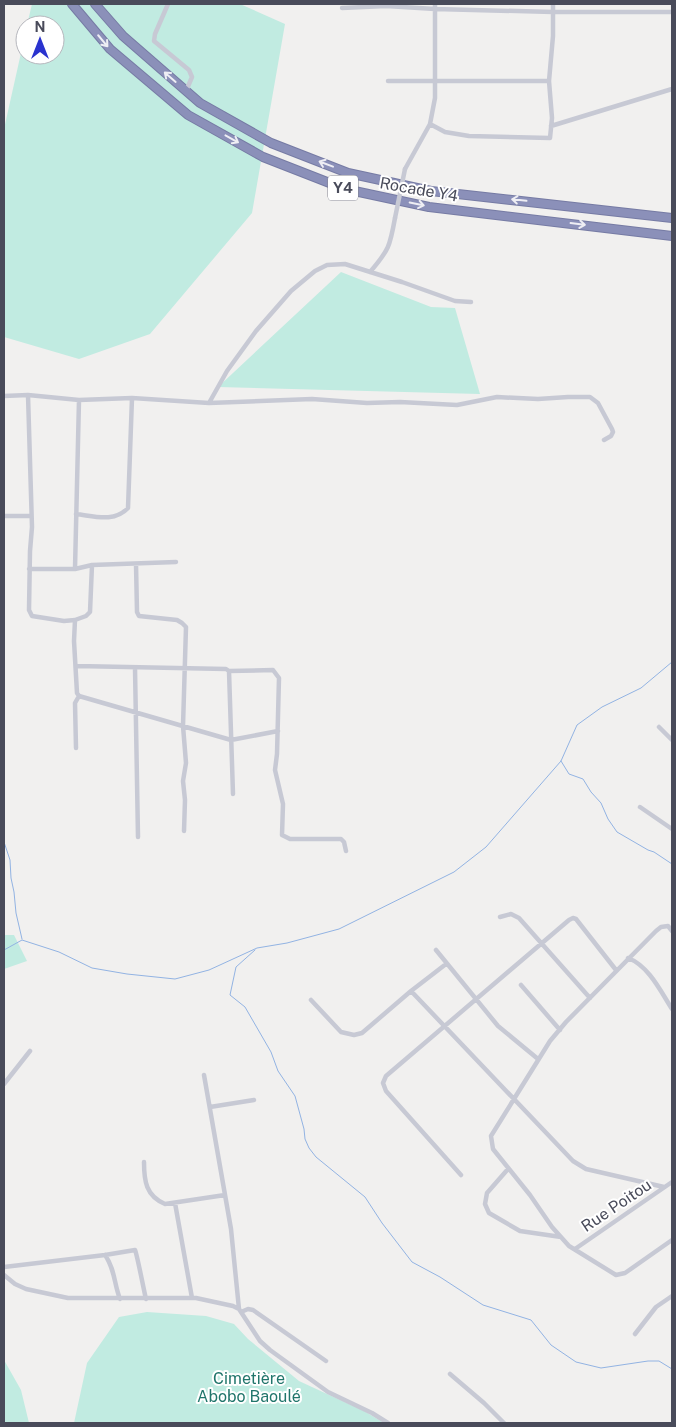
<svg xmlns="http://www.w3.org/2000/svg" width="676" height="1427" font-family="'Public Sans',sans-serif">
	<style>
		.green { fill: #c1ebe1 }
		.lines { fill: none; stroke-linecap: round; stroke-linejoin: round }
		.stream { stroke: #92b3e3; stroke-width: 1 }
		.highway-casing { stroke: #767ba4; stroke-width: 10 }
		.street { stroke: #c7c9d4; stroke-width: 4.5 }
		.highway { stroke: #8b90b9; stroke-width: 8 }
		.street-bridge { stroke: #c7c9d4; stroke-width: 4.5 }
		.oneway { stroke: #eeeef4 }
		.labels { text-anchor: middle; stroke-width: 4; stroke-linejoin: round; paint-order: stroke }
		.shield { fill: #fff; stroke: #80818c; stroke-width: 1 }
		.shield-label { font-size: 15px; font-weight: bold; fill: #494b5a }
		.street-label { font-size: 16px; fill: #494b5a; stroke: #fff }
		.park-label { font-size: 16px; fill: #20756b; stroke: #fff }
	</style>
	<rect width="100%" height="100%" fill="#f1f0ef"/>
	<path class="green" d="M 32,4 L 240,4 L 285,24 L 252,213 L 150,334 L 79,359 L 4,337 L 4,129 L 25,35 L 25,55 L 55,55 L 55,25 L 27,25 Z
		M 341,272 L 431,307 L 455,308 L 480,394 L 218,387 Z
		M 4,935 L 14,935 L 27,961 L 4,969 Z
		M 147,1312 L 206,1316 L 234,1324 L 248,1339 L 299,1381 L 364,1411 L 384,1423 L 74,1423 L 87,1363 L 119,1317 Z
		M 4,1360 L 21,1390 L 29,1423 L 4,1423 Z"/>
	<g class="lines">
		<path class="stream" d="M 561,761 L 569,774 L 583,779 L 591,792 L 601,803 L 608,819 L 617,832 L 648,850 L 654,852 L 672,864
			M 4,842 L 10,860 L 11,878 L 14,892 L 16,913 L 22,939
			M 4,950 L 22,940 L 59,952 L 92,968 L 127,974 L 175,979 L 209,970 L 257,948 L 287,943 L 339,929 L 454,872 L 486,847 L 561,761 L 577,725 L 602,707 L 641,688 L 672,662
			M 255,950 L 236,967 L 230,995 L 245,1007 L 271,1052 L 278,1071 L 295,1096 L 304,1129 L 305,1139 L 309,1148 L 316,1157 L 365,1197 L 382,1223 L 412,1262 L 440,1277 L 483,1305 L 531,1320 L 551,1345 L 576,1362 L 601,1368 L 648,1361 L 659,1361 L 672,1369"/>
		<g class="highway-casing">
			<path id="highway" d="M 72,4 L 110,49 L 188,115 L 263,157 L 345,189 L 429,207 L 672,236
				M 95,4 L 123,36 L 200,103 L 271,143 L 348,173 L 431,191 L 672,218"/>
		</g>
		<path class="street" d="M 168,4 L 155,34 L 154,41 L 189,70 L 192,77 L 186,91
			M 342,8 L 386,6 L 435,9 L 553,12 L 672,12
			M 388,81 L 549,81
			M 430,124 L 445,132 L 469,136 L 550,138 L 552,118 L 549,81 L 553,36 L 553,4
			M 551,126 L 672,89
			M 405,169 L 430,124 L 435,98 L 435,4
			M 370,272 C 389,250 390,246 395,218
			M 28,395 L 32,527 L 30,551 L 29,610 L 32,616 L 64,621 L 75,620 L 74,641 L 77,693 L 79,696 L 231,740 L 278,731
			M 4,396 L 28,395 L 79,400 L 132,398 L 209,403 L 227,371 L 256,331 L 291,291 L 315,271 L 327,265 L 345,264 L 402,282 L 455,301 L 471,302
			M 209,403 L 312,399 L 367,403 L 400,402 L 457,405 L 497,397 L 538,399 L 568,397 L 590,397 L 598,403 L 612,429 L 613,432 L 611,436 L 604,440
			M 76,514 C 94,516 114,523 128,508 L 132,398
			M 4,516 L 31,516
			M 136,564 L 137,612 L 139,616 L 177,620 L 182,623 L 186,627 L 183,726 L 186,763 L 183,781 L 185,800 L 184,831
			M 92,565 L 176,562
			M 29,569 L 75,569
			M 75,620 L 86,616 L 90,612 L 92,565 L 75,569 L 79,400
			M 77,666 L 226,669 L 229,671 L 233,794
			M 135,668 L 138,837
			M 229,671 L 273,670 L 279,678 L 277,754 L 275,770 L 283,804 L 282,835 L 290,839 L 341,839 L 344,842 L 346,851
			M 659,727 L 672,740
			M 76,748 L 75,703 L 79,696
			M 640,807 L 672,829
			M 500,917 L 511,914 L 519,918 L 590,998
			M 672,931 L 668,926 L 661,927 L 656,931 L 566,1022 L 550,1041 L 491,1136 L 493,1149 L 530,1195 L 552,1227 L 569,1246 L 616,1275 L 625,1273 L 672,1240
			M 436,950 L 498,1026 L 538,1059
			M 628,958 C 649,966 661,992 672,1009
			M 521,985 L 560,1030
			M 411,991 L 446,964
			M 311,1000 L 341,1032 L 354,1035 L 362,1033 L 411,991 L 573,1161 L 586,1169 L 664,1187
			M 204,1075 L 231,1229 L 239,1309
			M 4,1084 L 30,1051
			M 210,1107 L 254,1100
			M 144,1162 C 144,1181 146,1196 165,1204 L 225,1195
			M 508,1169 L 487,1193 L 485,1204 L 489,1213 L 520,1231 L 561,1237
			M 461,1175 L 386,1091 L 383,1083 L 386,1076 L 569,920 L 573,918 L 576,919 L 616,970
			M 175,1203 L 192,1298
			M 575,1249 L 672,1182
			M 105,1255 C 115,1269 114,1284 120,1299
			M 4,1267 L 105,1255 L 135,1250 C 137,1254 144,1291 146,1299
			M 4,1275 L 15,1284 L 26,1289 L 68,1298 L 196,1298 L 233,1306 L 239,1309 L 260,1341 L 270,1350 L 328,1392 L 372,1413 L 388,1423
			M 241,1312 L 248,1309 L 253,1310 L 326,1361
			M 635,1334 L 656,1307 L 672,1296
			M 450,1374 L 484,1403 L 504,1423"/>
		<use href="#highway" class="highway"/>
		<path class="street-bridge" d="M 395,218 L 405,169"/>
	</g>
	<defs><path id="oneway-shaft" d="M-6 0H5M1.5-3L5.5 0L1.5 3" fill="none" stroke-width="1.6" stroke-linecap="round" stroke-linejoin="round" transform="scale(1.25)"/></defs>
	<g class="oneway">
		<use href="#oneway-shaft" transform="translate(103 41) rotate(50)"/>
		<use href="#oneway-shaft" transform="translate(170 77) rotate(-139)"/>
		<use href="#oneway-shaft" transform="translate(232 139) rotate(29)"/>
		<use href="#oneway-shaft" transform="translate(326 164) rotate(-159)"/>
		<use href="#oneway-shaft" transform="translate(519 200) rotate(-174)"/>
		<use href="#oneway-shaft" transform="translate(417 204) rotate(12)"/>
		<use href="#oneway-shaft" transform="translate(578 224) rotate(7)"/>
	</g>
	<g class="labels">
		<rect class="shield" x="328" y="175.5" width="30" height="25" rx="4"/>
		<g class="shield-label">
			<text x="343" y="193">Y4</text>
		</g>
		<g class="street-label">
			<text transform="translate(419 189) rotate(10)" y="6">Rocade Y4</text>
			<text transform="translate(616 1205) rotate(-34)" y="6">Rue Poitou</text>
		</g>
		<g class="park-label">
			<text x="249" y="1384">Cimetière<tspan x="249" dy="18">Abobo Baoulé</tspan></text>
		</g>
	</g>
	<rect width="676" height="1427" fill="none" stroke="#494b5a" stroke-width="10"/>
	<g transform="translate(40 40)"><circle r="24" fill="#ffffff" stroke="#b6b7bd"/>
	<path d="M0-4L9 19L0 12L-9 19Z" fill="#2a33cf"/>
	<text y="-8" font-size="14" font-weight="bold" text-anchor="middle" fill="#494b5a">N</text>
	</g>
</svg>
